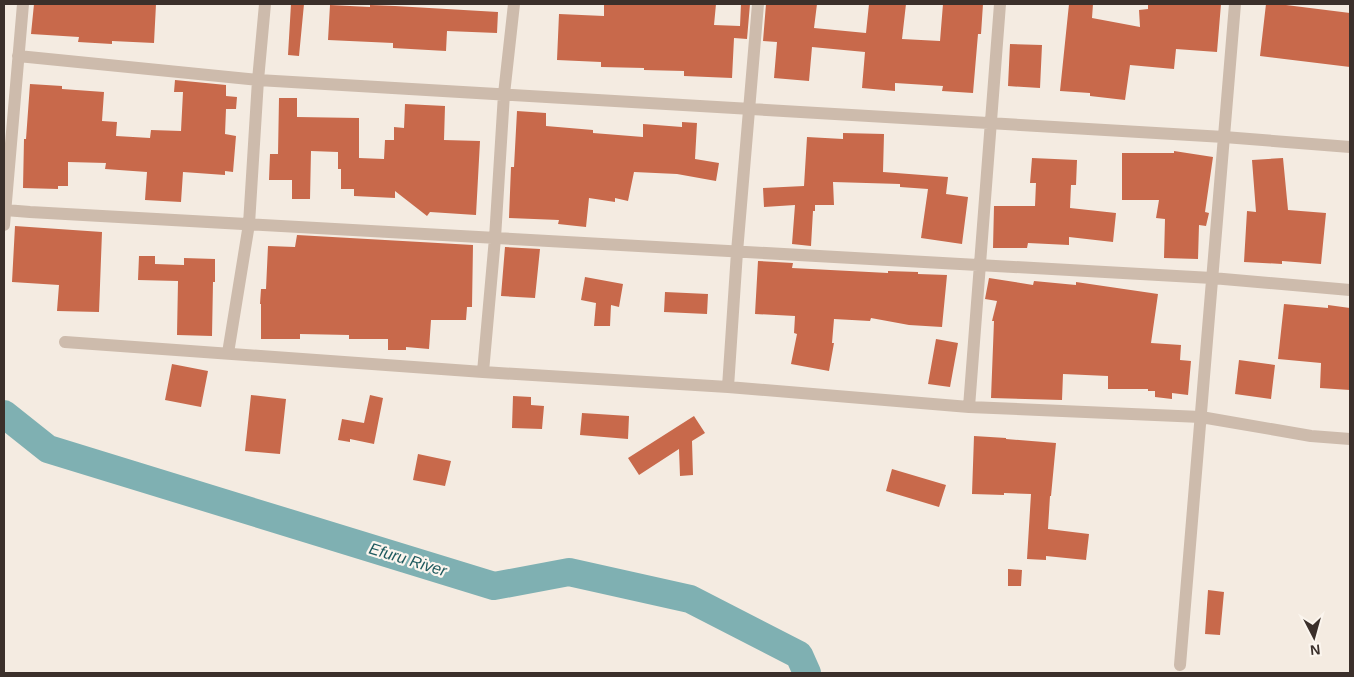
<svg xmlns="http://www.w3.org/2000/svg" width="1354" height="677" font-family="Arial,sans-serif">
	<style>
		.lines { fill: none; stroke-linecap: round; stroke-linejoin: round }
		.river { stroke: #7fb0b2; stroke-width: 28 }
		.building { fill: #c8694b }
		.street { stroke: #cdbbac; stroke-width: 12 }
		.labels { text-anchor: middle; stroke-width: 4.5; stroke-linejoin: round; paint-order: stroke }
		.water-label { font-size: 16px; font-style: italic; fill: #1f5a5e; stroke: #fbf5ee }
	</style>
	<rect width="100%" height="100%" fill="#f4ebe1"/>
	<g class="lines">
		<path class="river" d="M 4,414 L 48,449 L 494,586 L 569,572 L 690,599 L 799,655 L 807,673"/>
	</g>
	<path class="building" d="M 34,4 L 156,4 L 154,43 L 112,41 L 112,44 L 78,42 L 79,37 L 31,34 Z
		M 291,4 L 304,4 L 299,56 L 288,55 Z
		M 604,4 L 716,4 L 714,25 L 740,26 L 741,4 L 750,4 L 747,39 L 734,38 L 732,78 L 684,76 L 684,71 L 644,70 L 644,68 L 601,67 L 601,62 L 557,60 L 559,14 L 604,16 Z
		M 766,4 L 817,4 L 814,28 L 866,33 L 869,4 L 906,4 L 902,39 L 940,41 L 943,4 L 983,4 L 981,34 L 978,34 L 973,93 L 942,91 L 943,86 L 895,83 L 895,91 L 862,88 L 865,52 L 812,47 L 809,81 L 774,78 L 777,42 L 763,41 Z
		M 1069,4 L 1093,4 L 1092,18 L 1140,27 L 1139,10 L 1148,9 L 1148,4 L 1221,4 L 1217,52 L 1176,49 L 1174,69 L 1130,65 L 1125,100 L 1090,96 L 1090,93 L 1060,91 Z
		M 1266,4 L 1278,4 L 1350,13 L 1350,67 L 1260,56 Z
		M 330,5 L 370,7 L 370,5 L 395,6 L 498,12 L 497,33 L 447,31 L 446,51 L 393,48 L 393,43 L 328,40 Z
		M 1010,44 L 1042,45 L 1040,88 L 1008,86 Z
		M 175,80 L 226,85 L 226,96 L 237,97 L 236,109 L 226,109 L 225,134 L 236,136 L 233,172 L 225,171 L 225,175 L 183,172 L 181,202 L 145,200 L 147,172 L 105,169 L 106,163 L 68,162 L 68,186 L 58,186 L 58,189 L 23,188 L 24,139 L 26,139 L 30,84 L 62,86 L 62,89 L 104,92 L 102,121 L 117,122 L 116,136 L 150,138 L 151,130 L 181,131 L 183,92 L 174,92 Z
		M 279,98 L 297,98 L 297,117 L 359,118 L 359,158 L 384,159 L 385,140 L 394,140 L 394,127 L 404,128 L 405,104 L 445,106 L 444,140 L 480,141 L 476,215 L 430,212 L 427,216 L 395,191 L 395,198 L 354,196 L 354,189 L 341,189 L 341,169 L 338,169 L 338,152 L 311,151 L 310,199 L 292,199 L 292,180 L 269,180 L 270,154 L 278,154 Z
		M 517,111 L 546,113 L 546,126 L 593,130 L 593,133 L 643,137 L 643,124 L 682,127 L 682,122 L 697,123 L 695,159 L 719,163 L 716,181 L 677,174 L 634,172 L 628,201 L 615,198 L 615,202 L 589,198 L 586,227 L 558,224 L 559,220 L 509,218 L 511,167 L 514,167 Z
		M 843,133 L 884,134 L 883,172 L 948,177 L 946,194 L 968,197 L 962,244 L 921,238 L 928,189 L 900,187 L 900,184 L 833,182 L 834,205 L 815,205 L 815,211 L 813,211 L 811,246 L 792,244 L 795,205 L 764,207 L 763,188 L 804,186 L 807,137 L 843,139 Z
		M 1174,151 L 1213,157 L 1205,212 L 1209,213 L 1206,226 L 1199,225 L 1198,259 L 1164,258 L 1165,219 L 1156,218 L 1159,200 L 1122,200 L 1122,153 L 1174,153 Z
		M 1032,158 L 1077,160 L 1076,185 L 1071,185 L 1070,208 L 1116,213 L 1113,242 L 1069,237 L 1069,245 L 1028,243 L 1027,248 L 993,248 L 994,206 L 1035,206 L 1036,183 L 1030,183 Z
		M 1283,158 L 1288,210 L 1326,213 L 1321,264 L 1282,261 L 1282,264 L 1244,262 L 1247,211 L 1256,212 L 1252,160 Z
		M 15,226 L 102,232 L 99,312 L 57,311 L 59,285 L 12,282 Z
		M 297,235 L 473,245 L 472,307 L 467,307 L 466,320 L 431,320 L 429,349 L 406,347 L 406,350 L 388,350 L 388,339 L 349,339 L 349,335 L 300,334 L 300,339 L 261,339 L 261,304 L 260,304 L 261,289 L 266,289 L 268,246 L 295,247 Z
		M 505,247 L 540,249 L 535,298 L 501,296 Z
		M 139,256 L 155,256 L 155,264 L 184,265 L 184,258 L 215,259 L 215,282 L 213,282 L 212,336 L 177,335 L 178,281 L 138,280 Z
		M 758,261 L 793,263 L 792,268 L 888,273 L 888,271 L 918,272 L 918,274 L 947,275 L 942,327 L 909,325 L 871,318 L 870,321 L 834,319 L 832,343 L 834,343 L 829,371 L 791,364 L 797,334 L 794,333 L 795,316 L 755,314 Z
		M 585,277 L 623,284 L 619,307 L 611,305 L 610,326 L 594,326 L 596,303 L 581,300 Z
		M 989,278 L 1033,285 L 1034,281 L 1076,285 L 1076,282 L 1158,294 L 1151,343 L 1181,345 L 1180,360 L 1191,361 L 1188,395 L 1172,393 L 1172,399 L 1155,397 L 1155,391 L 1148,391 L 1148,389 L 1108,389 L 1108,376 L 1063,374 L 1062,400 L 991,398 L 994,321 L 992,321 L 997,301 L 985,299 Z
		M 665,292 L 708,294 L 707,314 L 664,312 Z
		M 1284,304 L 1328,308 L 1328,305 L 1350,308 L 1350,390 L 1320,388 L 1321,363 L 1278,359 Z
		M 936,339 L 958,343 L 950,387 L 928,384 Z
		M 1239,360 L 1275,365 L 1271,399 L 1235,394 Z
		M 172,364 L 208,371 L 201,407 L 165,400 Z
		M 251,395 L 286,399 L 280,454 L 245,451 Z
		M 370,395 L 383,398 L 374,444 L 350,439 L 350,442 L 338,440 L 342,419 L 364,423 Z
		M 513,396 L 531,397 L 531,405 L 544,406 L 542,429 L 512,428 Z
		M 582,413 L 629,416 L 628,439 L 580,435 Z
		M 694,416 L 705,433 L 692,441 L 693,475 L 680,476 L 679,449 L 639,475 L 628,458 Z
		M 974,436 L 1006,438 L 1006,439 L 1056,443 L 1051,496 L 1050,496 L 1048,529 L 1089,534 L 1086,560 L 1046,556 L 1046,560 L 1027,559 L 1031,494 L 1004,493 L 1004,495 L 972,494 Z
		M 418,454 L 451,461 L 445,486 L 413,480 Z
		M 892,469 L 946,485 L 939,507 L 886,491 Z
		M 1008,569 L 1022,570 L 1021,586 L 1008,586 Z
		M 1208,590 L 1224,592 L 1220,635 L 1205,634 Z"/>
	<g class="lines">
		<path class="street" d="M 18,56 L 258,80 L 1224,137 L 1350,147
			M 5,210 L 30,212 L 1212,278 L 1350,290
			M 4,225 L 23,4
			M 65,342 L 483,372 L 728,387 L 969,407 L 1201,417 L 1311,436 L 1350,439
			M 228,353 L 249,224 L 258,80 L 265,4
			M 483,372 L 495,238 L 504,94 L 514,4
			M 728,387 L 737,252 L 758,4
			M 969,407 L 1000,4
			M 1180,665 L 1235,4"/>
	</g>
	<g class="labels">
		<g class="water-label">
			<text transform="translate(408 559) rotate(17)" y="6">Efuru River</text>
		</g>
	</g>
	<rect width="1354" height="677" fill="none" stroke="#3b302b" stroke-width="10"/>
	<g transform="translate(1314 637) rotate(174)" stroke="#fbf5ee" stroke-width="4" paint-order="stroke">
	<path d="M0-4L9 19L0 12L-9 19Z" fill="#3b302b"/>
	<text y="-8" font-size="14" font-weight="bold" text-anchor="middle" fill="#3b302b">N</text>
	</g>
</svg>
